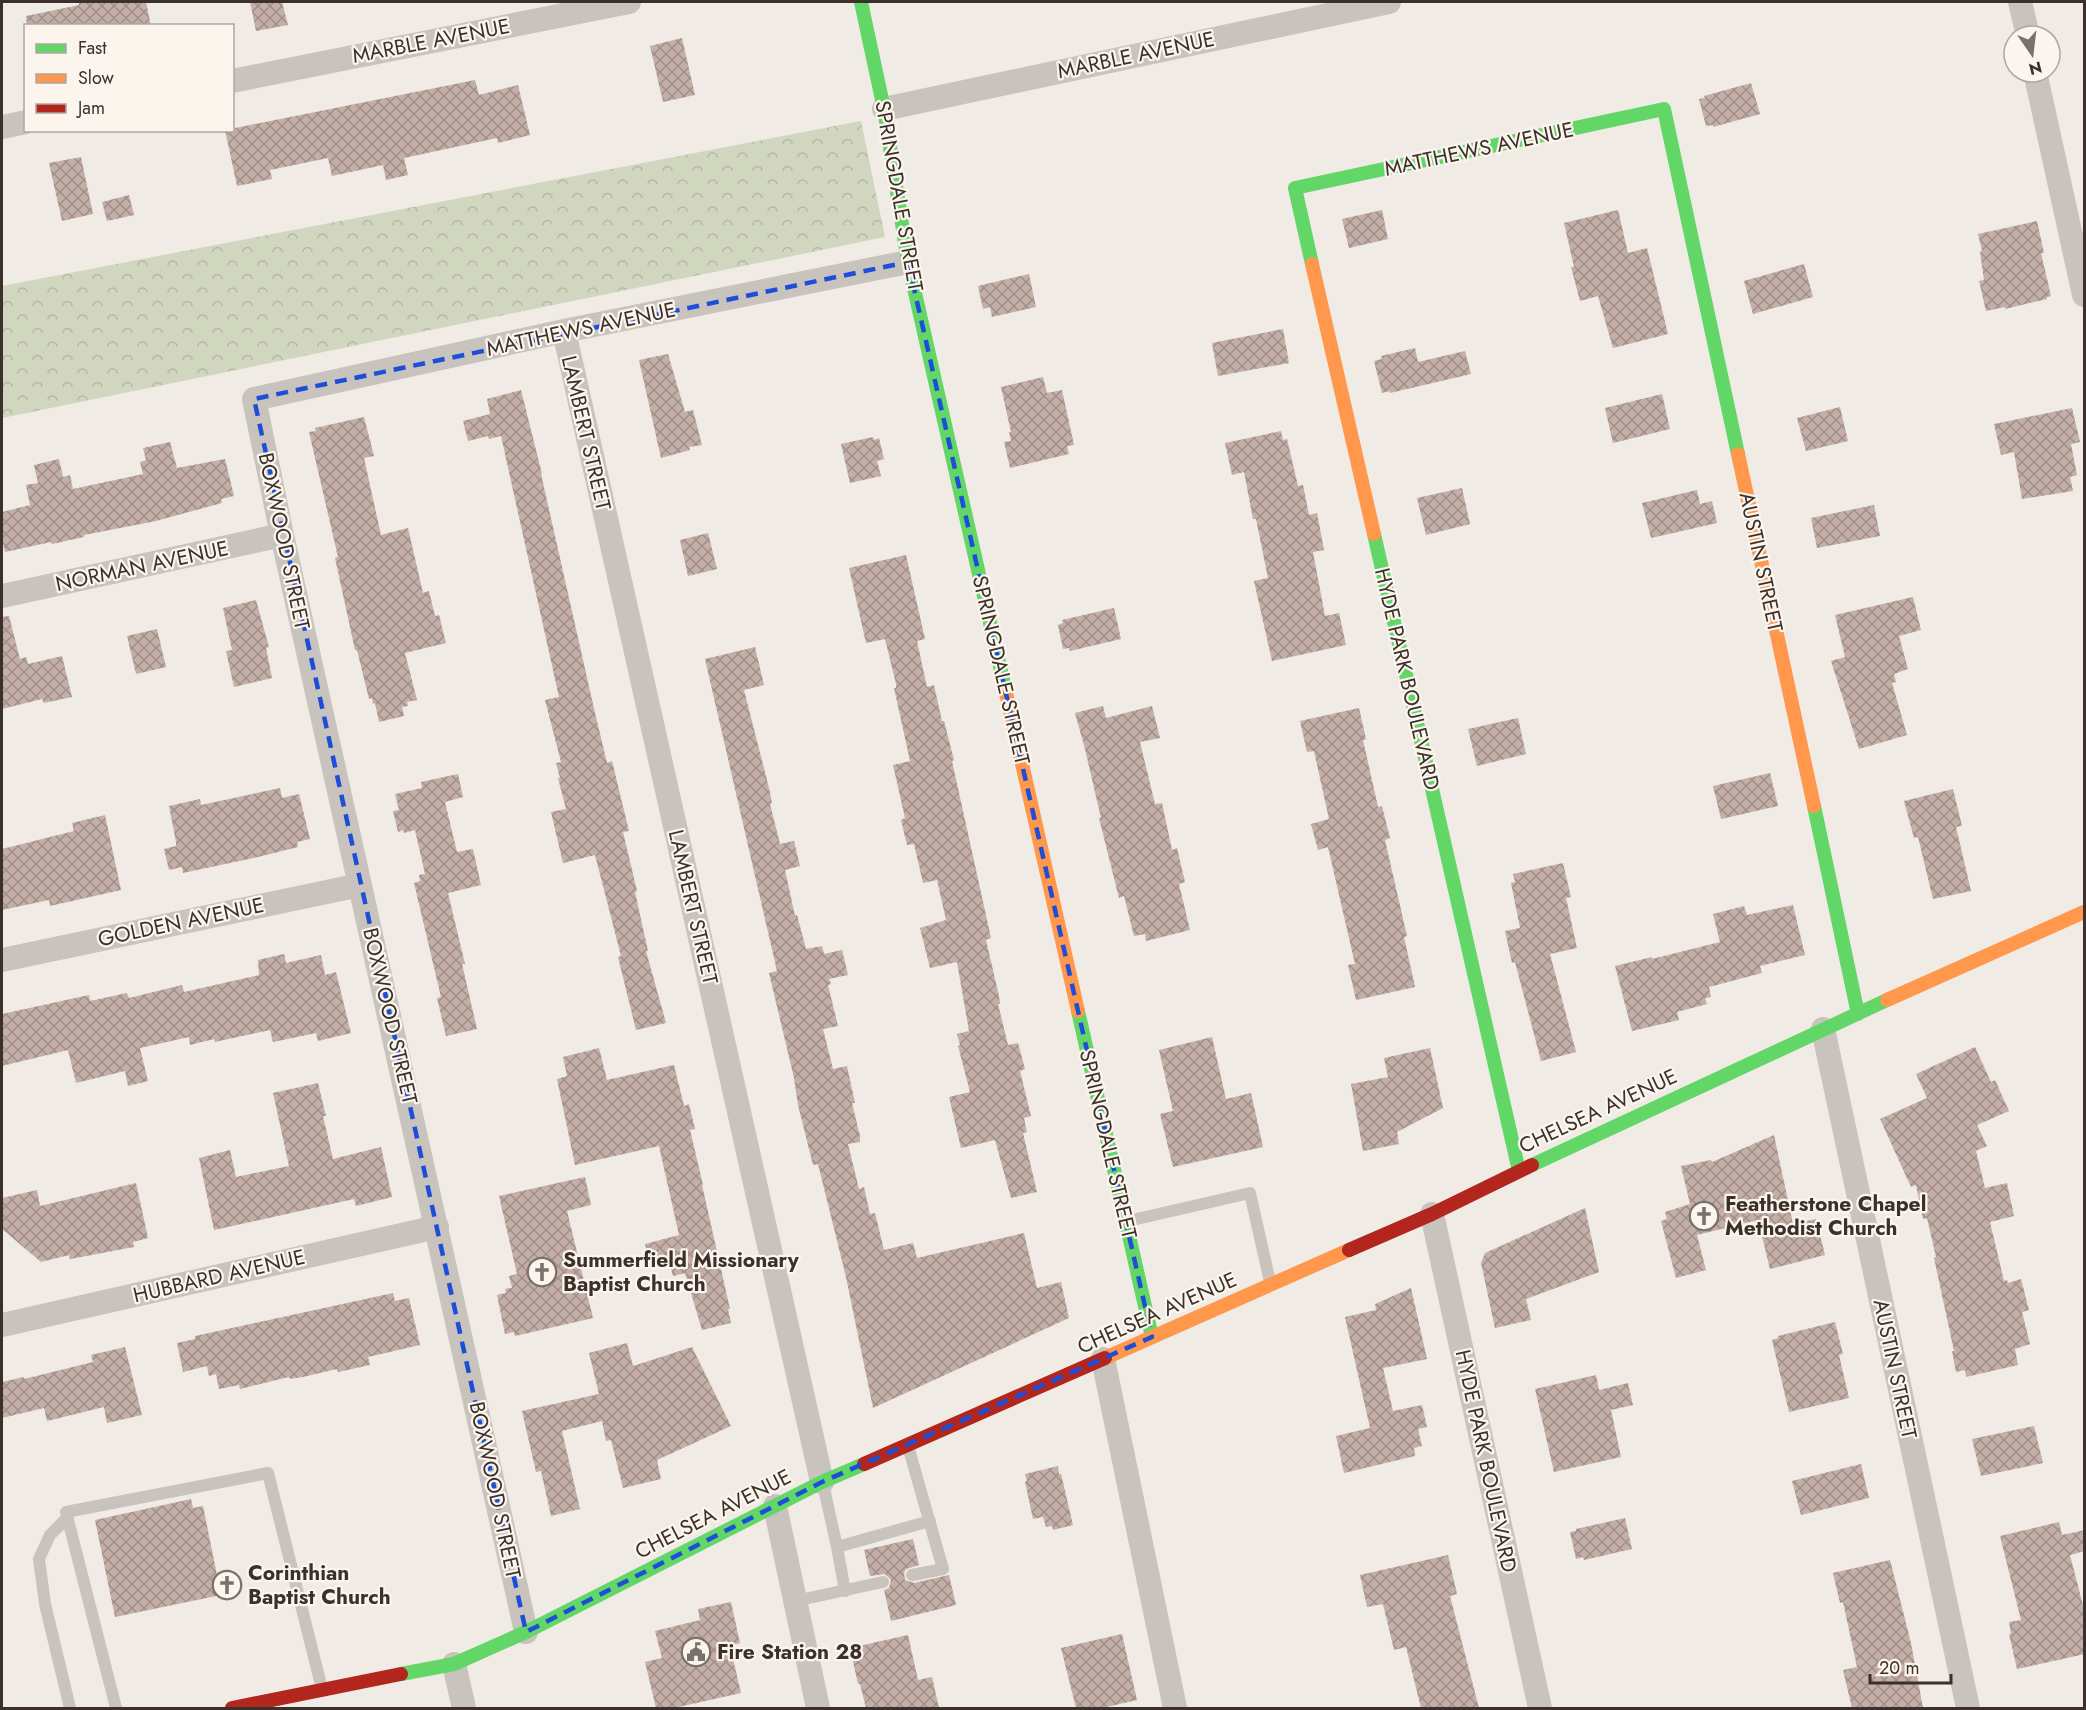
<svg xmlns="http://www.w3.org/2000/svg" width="2086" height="1710" font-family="Jost,sans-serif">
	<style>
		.forest { fill: url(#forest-crowns) }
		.building { fill: url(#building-cross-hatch) }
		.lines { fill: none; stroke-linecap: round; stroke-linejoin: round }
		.lane { stroke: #c9c3be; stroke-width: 12 }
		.street { stroke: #c9c3be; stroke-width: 24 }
		.fast { stroke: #63d668; stroke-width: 14 }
		.slow { stroke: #ff974d; stroke-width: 14 }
		.jam { stroke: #b3261e; stroke-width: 14 }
		.marked { fill: none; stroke: #1d4ed8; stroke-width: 4.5; stroke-dasharray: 12 8; stroke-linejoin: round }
		.labels { text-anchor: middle; stroke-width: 4.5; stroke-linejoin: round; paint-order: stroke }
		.street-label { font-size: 21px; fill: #3b302b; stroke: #fbf5ee }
		.poi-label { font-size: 21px; font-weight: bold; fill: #3b302b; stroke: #fbf5ee; text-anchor: start }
	</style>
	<defs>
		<pattern id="forest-crowns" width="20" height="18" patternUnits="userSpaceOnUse" patternTransform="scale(1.5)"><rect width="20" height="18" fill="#d1d6bf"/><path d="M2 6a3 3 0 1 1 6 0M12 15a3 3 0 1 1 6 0" fill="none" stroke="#b4b8a4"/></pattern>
		<pattern id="building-cross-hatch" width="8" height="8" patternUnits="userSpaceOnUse" patternTransform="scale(1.5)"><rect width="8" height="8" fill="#c3afa7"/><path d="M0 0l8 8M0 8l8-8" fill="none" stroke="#a08f88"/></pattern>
	</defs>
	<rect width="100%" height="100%" fill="#f0ebe5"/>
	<path class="forest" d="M 861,121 L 885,237 L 2,418 L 2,286 Z"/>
	<path class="building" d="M 79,2 L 146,2 L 151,26 L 27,26 L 26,16 L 79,5 Z
		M 250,2 L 282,2 L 288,25 L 256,31 Z
		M 682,38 L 695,95 L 663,102 L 650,46 Z
		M 475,80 L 479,95 L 518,85 L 530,135 L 498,143 L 497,138 L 404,158 L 408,175 L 386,180 L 383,165 L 332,176 L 328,158 L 270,170 L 272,179 L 237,186 L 225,130 Z
		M 1751,83 L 1760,114 L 1713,127 L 1713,125 L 1706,126 L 1699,99 L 1705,98 L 1704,96 Z
		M 81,157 L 93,214 L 62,221 L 49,163 Z
		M 129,195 L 134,215 L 107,221 L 102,202 Z
		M 1382,210 L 1388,239 L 1349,248 L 1342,219 Z
		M 1618,210 L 1628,253 L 1647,248 L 1668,334 L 1613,348 L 1598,296 L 1580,301 L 1571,267 L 1574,267 L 1564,223 Z
		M 2037,221 L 2044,253 L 2041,253 L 2051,296 L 2047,297 L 2047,299 L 2005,309 L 2005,307 L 1986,311 L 1979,281 L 1984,280 L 1980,252 L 1982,251 L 1978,234 Z
		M 1804,264 L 1813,297 L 1753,314 L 1744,281 Z
		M 1029,274 L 1036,307 L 992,317 L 990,307 L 983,309 L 978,286 Z
		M 1283,329 L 1289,363 L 1218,376 L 1212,343 Z
		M 1415,348 L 1418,362 L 1465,351 L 1471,374 L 1390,393 L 1389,391 L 1382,393 L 1374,361 L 1382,359 L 1381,356 Z
		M 668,354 L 685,412 L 693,410 L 702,445 L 689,447 L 690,450 L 661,458 L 639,360 Z
		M 1043,377 L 1047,393 L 1062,390 L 1074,445 L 1067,446 L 1069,454 L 1010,468 L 1004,442 L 1011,441 L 1009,432 L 1011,432 L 1001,387 Z
		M 521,390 L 542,474 L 541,474 L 595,713 L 607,763 L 612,761 L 629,831 L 623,832 L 637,891 L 635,892 L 648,951 L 646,951 L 666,1023 L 636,1030 L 618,957 L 621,956 L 595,855 L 563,863 L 551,812 L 566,809 L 558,778 L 560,778 L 556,763 L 561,762 L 545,700 L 559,697 L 501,436 L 489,439 L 488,436 L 468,441 L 463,421 L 490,414 L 487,399 Z
		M 1662,394 L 1670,429 L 1613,443 L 1605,408 Z
		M 1840,407 L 1848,441 L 1806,451 L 1797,418 Z
		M 2072,408 L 2080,442 L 2071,444 L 2077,475 L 2070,477 L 2073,491 L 2022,499 L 2014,452 L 2001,455 L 1994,424 Z
		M 364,417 L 374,456 L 364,458 L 381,535 L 408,528 L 423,593 L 429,591 L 435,616 L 439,615 L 446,643 L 405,653 L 417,700 L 407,702 L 408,706 L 402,707 L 404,716 L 379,722 L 375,703 L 373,704 L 372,698 L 369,699 L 357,650 L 355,650 L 335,558 L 338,557 L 309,432 L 316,431 L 315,428 Z
		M 1281,431 L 1283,440 L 1287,439 L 1298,486 L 1303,485 L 1309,515 L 1317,513 L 1324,550 L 1313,552 L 1325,616 L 1339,613 L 1346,645 L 1272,661 L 1254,581 L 1268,578 L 1256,519 L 1253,519 L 1244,472 L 1232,475 L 1225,443 Z
		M 873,437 L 874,440 L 879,438 L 884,459 L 877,461 L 881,476 L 850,483 L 841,444 Z
		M 170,442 L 177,468 L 225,459 L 234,496 L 221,499 L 222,503 L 156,521 L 84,535 L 84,537 L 52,544 L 51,542 L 5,552 L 2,539 L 2,512 L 30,505 L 26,485 L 38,483 L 34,465 L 59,459 L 63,477 L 70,475 L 73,489 L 143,474 L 140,462 L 146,460 L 143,448 Z
		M 1462,488 L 1470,524 L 1426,535 L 1417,498 Z
		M 1697,490 L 1700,504 L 1712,501 L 1717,523 L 1651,538 L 1642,503 Z
		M 1874,505 L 1880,536 L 1817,548 L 1811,518 Z
		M 708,533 L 717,569 L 688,576 L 680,540 Z
		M 906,555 L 925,639 L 917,641 L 927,687 L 934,685 L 942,721 L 944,721 L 954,760 L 952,761 L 991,938 L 986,940 L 999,996 L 1000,1004 L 998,1004 L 1008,1045 L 1018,1043 L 1025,1069 L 1020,1071 L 1031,1116 L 1024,1118 L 1027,1132 L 1023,1133 L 1037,1192 L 1011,1198 L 995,1140 L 961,1148 L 949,1097 L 970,1092 L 958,1046 L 960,1045 L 957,1034 L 969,1031 L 957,962 L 930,968 L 920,928 L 946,920 L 937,880 L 923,883 L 914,844 L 907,845 L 901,820 L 905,818 L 893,765 L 910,761 L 894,688 L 896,688 L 896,684 L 885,639 L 866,643 L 849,568 Z
		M 1913,597 L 1921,630 L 1899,636 L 1908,669 L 1894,674 L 1896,682 L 1892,683 L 1907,735 L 1859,749 L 1831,661 L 1845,657 L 1835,615 Z
		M 256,600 L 269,647 L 266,648 L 272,678 L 234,687 L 226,651 L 232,650 L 223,608 Z
		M 1114,608 L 1121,639 L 1070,651 L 1069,648 L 1063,649 L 1058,625 L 1063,623 L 1062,620 Z
		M 9,616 L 20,659 L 26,657 L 28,664 L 62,656 L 72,697 L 44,703 L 42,699 L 2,709 L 2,617 Z
		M 157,629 L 166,667 L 136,674 L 127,636 Z
		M 755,647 L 764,685 L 744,690 L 769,788 L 772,803 L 770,804 L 780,844 L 794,841 L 800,866 L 785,870 L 795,916 L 797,915 L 806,949 L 822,946 L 824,954 L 842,950 L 848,975 L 829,979 L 831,984 L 828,985 L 838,1026 L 823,1029 L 833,1069 L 847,1066 L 855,1103 L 852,1103 L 860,1136 L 860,1142 L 848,1144 L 859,1189 L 864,1187 L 870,1214 L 875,1213 L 884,1250 L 913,1243 L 917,1258 L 1024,1233 L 1037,1288 L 1061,1282 L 1069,1318 L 873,1408 L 846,1277 L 818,1164 L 813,1165 L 798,1105 L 794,1078 L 769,973 L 777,971 L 705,659 Z
		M 1103,706 L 1106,718 L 1152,706 L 1160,738 L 1140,742 L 1155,804 L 1162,803 L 1172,850 L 1177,848 L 1185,882 L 1179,884 L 1190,930 L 1146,941 L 1145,934 L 1134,936 L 1124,896 L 1119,898 L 1099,818 L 1101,818 L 1085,749 L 1075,713 Z
		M 1359,708 L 1366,739 L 1363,740 L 1378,807 L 1382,806 L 1390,838 L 1385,840 L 1407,936 L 1404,937 L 1415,987 L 1356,1000 L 1348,965 L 1355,964 L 1328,847 L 1318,850 L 1311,824 L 1329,819 L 1314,751 L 1307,752 L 1300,721 Z
		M 1518,718 L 1526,754 L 1477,766 L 1468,729 Z
		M 1770,773 L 1778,806 L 1721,819 L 1713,786 Z
		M 458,774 L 463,797 L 445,802 L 457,852 L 473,849 L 481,885 L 448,893 L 465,964 L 462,964 L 477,1029 L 446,1036 L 437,998 L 441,997 L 414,883 L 420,881 L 419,875 L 425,874 L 415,830 L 404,833 L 403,830 L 398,832 L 393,811 L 399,810 L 395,794 L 422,788 L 421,782 Z
		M 280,788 L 282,798 L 299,794 L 310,839 L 297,842 L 298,847 L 258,857 L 183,873 L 182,867 L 169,870 L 164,849 L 176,846 L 176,842 L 169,806 L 200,799 L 201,805 Z
		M 1953,789 L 1962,826 L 1956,827 L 1971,891 L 1933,899 L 1918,837 L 1914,838 L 1904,801 Z
		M 105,815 L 121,890 L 50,906 L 49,900 L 2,910 L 2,849 L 74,831 L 72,823 Z
		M 1563,863 L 1571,897 L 1566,898 L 1577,948 L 1550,954 L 1576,1052 L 1541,1061 L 1515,962 L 1512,963 L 1505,931 L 1520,928 L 1511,883 L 1515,882 L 1513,874 Z
		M 1793,905 L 1805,955 L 1760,966 L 1762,973 L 1709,987 L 1711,997 L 1705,998 L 1707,1004 L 1677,1012 L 1679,1020 L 1632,1031 L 1615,966 L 1652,957 L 1652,959 L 1720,942 L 1713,914 L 1744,906 L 1747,915 Z
		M 284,954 L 286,963 L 321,955 L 325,975 L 336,972 L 351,1033 L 318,1041 L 316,1033 L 273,1042 L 270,1030 L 215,1042 L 214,1039 L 190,1045 L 189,1037 L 140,1048 L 148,1081 L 128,1086 L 125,1071 L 76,1083 L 68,1050 L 2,1066 L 2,1014 L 89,995 L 90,1001 L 127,993 L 129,998 L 182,985 L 184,992 L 259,975 L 258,960 Z
		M 1212,1037 L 1226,1099 L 1251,1093 L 1263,1147 L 1173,1167 L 1160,1114 L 1173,1111 L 1159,1050 Z
		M 1975,1047 L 1991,1082 L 1995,1080 L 2009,1111 L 1977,1125 L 1987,1146 L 1976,1151 L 1985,1188 L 2007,1183 L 2014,1216 L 1990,1222 L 2004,1281 L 2007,1280 L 2008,1283 L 2021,1279 L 2029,1310 L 2022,1312 L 2030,1344 L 2015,1349 L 2018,1365 L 1966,1377 L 1965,1370 L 1956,1372 L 1952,1351 L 1954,1351 L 1934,1258 L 1936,1257 L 1927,1218 L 1923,1219 L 1916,1185 L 1911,1187 L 1880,1119 L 1927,1098 L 1916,1074 Z
		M 599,1048 L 607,1080 L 674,1065 L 684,1106 L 689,1104 L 695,1129 L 690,1130 L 703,1185 L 702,1185 L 730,1309 L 728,1309 L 731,1323 L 702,1330 L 685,1273 L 673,1276 L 669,1261 L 650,1265 L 645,1244 L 679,1235 L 659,1146 L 575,1165 L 557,1079 L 567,1076 L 563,1057 Z
		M 1430,1048 L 1443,1108 L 1397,1132 L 1399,1144 L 1363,1151 L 1351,1084 L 1388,1077 L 1384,1058 Z
		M 318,1083 L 326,1116 L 323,1116 L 333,1159 L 381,1147 L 392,1197 L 356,1206 L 354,1199 L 214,1230 L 199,1158 L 230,1150 L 236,1177 L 289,1166 L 273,1093 Z
		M 1774,1135 L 1793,1224 L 1816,1219 L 1825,1255 L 1770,1269 L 1758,1220 L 1697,1235 L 1706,1270 L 1676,1278 L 1661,1221 L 1667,1219 L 1665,1212 L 1690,1204 L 1681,1166 L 1711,1160 L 1712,1162 Z
		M 585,1177 L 591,1205 L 567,1211 L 593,1318 L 515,1336 L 514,1332 L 505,1334 L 497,1295 L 506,1293 L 505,1289 L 512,1288 L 509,1276 L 517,1274 L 499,1196 Z
		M 136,1183 L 148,1238 L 133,1242 L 134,1247 L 70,1259 L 69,1255 L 41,1262 L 2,1229 L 2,1198 L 37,1190 L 40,1206 Z
		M 1585,1208 L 1599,1272 L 1526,1299 L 1531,1320 L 1495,1328 L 1481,1263 L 1485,1253 Z
		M 1411,1288 L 1427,1359 L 1383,1368 L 1393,1411 L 1422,1405 L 1427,1427 L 1418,1429 L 1422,1446 L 1414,1448 L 1415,1456 L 1344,1473 L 1336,1436 L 1370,1428 L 1345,1317 L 1376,1310 L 1375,1304 Z
		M 393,1293 L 395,1301 L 409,1298 L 420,1345 L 368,1357 L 370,1365 L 338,1372 L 337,1369 L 303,1377 L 290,1379 L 289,1377 L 240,1389 L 239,1385 L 219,1389 L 216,1374 L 209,1376 L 207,1366 L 183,1372 L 177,1343 L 195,1339 L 195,1336 Z
		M 1835,1322 L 1843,1354 L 1839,1355 L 1849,1398 L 1789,1412 L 1772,1340 L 1778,1338 L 1778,1336 Z
		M 627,1343 L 633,1366 L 692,1347 L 731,1426 L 657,1460 L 661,1479 L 623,1488 L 611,1440 L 606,1441 L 602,1421 L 562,1431 L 580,1509 L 551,1516 L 541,1471 L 536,1472 L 522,1411 L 599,1394 L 589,1353 Z
		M 125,1347 L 142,1415 L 107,1423 L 104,1407 L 47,1421 L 44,1408 L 2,1418 L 2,1382 L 24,1377 L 24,1379 L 93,1362 L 91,1355 Z
		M 1596,1375 L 1599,1390 L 1628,1383 L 1633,1405 L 1611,1410 L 1621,1457 L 1554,1472 L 1535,1389 Z
		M 2034,1426 L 2043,1463 L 1981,1476 L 1972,1439 Z
		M 1861,1464 L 1869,1498 L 1801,1515 L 1792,1481 Z
		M 1058,1466 L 1059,1474 L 1061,1474 L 1073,1525 L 1053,1530 L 1052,1526 L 1046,1527 L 1043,1517 L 1033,1519 L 1025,1482 L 1027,1481 L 1025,1474 Z
		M 191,1499 L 193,1508 L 203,1506 L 221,1595 L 115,1617 L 95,1520 Z
		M 1625,1518 L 1632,1549 L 1584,1560 L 1583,1557 L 1576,1559 L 1570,1532 L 1576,1531 L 1576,1529 Z
		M 2059,1522 L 2062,1535 L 2085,1530 L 2085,1551 L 2070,1555 L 2085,1613 L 2085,1654 L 2017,1669 L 2009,1634 L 2011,1634 L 2009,1622 L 2021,1620 L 2000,1536 Z
		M 913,1539 L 919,1565 L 906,1569 L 904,1573 L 905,1580 L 914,1583 L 949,1575 L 956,1605 L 891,1621 L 884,1590 L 889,1588 L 891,1580 L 885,1574 L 870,1576 L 864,1550 Z
		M 1448,1555 L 1457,1594 L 1450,1596 L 1479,1708 L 1421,1708 L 1406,1647 L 1394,1650 L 1383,1604 L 1367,1607 L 1360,1575 Z
		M 1890,1560 L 1911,1643 L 1923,1708 L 1852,1708 L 1843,1670 L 1857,1667 L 1843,1602 L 1840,1603 L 1833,1573 Z
		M 731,1602 L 740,1643 L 730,1646 L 741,1693 L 674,1708 L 656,1708 L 645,1662 L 662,1658 L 655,1631 L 700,1620 L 698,1609 Z
		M 1122,1634 L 1137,1700 L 1102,1708 L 1076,1708 L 1061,1648 Z
		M 908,1635 L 918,1680 L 932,1677 L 939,1708 L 866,1708 L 860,1684 L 858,1684 L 850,1648 Z"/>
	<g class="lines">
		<path class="lane" d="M 1128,1221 L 1250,1193 L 1270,1282
			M 908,1446 L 943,1569 L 912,1575
			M 823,1484 L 837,1547
			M 68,1517 L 50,1535 L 39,1559 L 45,1604 L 70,1708
			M 845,1591 L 837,1547 L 930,1521
			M 795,1601 L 883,1582
			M 116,1708 L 66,1512 L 268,1473 L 322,1689"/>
		<path class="street" d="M 2020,2 L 2028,36
			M 2035,72 L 2084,295
			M 232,81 L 629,2
			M 884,109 L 1389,2
			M 2,127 L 26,122
			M 564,331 L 822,1482
			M 2,596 L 282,535
			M 2,960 L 360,885
			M 1823,1029 L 1968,1708
			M 1432,1214 L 1540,1708
			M 2,1325 L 437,1227
			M 1103,1359 L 1175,1708
			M 775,1506 L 818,1708
			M 526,1632 L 282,535 L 254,399 L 564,331 L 908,262
			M 454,1664 L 464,1708"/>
		<path class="fast" d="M 861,2 L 884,109 L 908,262 L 1006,693
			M 1312,264 L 1295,188 L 1664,109 L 1738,454
			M 1374,534 L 1519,1171
			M 1814,806 L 1858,1014
			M 1078,1011 L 1152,1337
			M 1532,1165 L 1887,1000
			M 401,1674 L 454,1664 L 526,1632 L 822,1482 L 864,1464"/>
		<path class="slow" d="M 1312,264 L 1374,534
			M 1738,454 L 1814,806
			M 1006,693 L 1078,1011
			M 1887,1000 L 2084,912
			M 1105,1358 L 1349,1250"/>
		<path class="jam" d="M 1349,1250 L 1432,1214 L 1532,1165
			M 864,1464 L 1105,1358
			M 232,1708 L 401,1674"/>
	</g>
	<path class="marked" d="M 908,262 L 1152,1337 L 822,1482 L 526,1632 L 254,399 Z"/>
	<defs>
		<g id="church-ring" transform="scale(1.5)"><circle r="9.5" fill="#fbf5ee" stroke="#7a716c" stroke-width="1.5"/><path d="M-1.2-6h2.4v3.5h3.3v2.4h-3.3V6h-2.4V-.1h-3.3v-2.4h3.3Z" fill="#7a716c"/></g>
		<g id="civic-ring" transform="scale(1.5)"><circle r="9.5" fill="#fbf5ee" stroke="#7a716c" stroke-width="1.5"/><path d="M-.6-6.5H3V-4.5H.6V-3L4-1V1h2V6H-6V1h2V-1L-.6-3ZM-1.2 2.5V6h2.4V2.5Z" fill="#7a716c"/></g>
	</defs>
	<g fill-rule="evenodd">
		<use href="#church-ring" x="1704" y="1216"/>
		<use href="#church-ring" x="542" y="1272"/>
		<use href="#church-ring" x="227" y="1585"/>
		<use href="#civic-ring" x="696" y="1652"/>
	</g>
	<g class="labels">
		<g class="street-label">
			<text transform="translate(431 41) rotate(-11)" y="7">MARBLE AVENUE</text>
			<text transform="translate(1136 55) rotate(-12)" y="7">MARBLE AVENUE</text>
			<text transform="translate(1479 149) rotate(-12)" y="7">MATTHEWS AVENUE</text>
			<text transform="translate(899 196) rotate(80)" y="7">SPRINGDALE STREET</text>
			<text transform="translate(581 329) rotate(-12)" y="7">MATTHEWS AVENUE</text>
			<text transform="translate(586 433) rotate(77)" y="7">LAMBERT STREET</text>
			<text transform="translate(284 541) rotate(78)" y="7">BOXWOOD STREET</text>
			<text transform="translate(1761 562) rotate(78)" y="7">AUSTIN STREET</text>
			<text transform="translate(142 566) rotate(-12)" y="7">NORMAN AVENUE</text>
			<text transform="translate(1001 670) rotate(77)" y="7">SPRINGDALE STREET</text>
			<text transform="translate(1407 679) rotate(77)" y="7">HYDE PARK BOULEVARD</text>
			<text transform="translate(693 907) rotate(77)" y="7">LAMBERT STREET</text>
			<text transform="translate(181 922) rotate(-12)" y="7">GOLDEN AVENUE</text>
			<text transform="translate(390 1016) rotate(77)" y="7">BOXWOOD STREET</text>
			<text transform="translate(1598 1111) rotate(-25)" y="7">CHELSEA AVENUE</text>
			<text transform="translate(1108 1144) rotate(77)" y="7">SPRINGDALE STREET</text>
			<text transform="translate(219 1276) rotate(-13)" y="7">HUBBARD AVENUE</text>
			<text transform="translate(1157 1313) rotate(-24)" y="7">CHELSEA AVENUE</text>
			<text transform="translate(1895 1369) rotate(78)" y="7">AUSTIN STREET</text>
			<text transform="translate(1486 1461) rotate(78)" y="7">HYDE PARK BOULEVARD</text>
			<text transform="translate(495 1490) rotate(78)" y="7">BOXWOOD STREET</text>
			<text transform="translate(713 1514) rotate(-27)" y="7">CHELSEA AVENUE</text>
		</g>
		<g class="poi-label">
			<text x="1725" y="1211">Featherstone Chapel<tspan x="1725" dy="24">Methodist Church</tspan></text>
			<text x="563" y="1267">Summerfield Missionary<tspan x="563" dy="24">Baptist Church</tspan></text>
			<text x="248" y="1580">Corinthian<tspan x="248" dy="24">Baptist Church</tspan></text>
			<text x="717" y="1659">Fire Station 28</text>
		</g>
	</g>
	<rect width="2086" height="1710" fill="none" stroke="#3b302b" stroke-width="6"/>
	<rect x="24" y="24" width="210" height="108" fill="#fbf5ee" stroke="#aea6a0" stroke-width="1.5"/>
	<rect x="36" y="44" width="30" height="9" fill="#63d668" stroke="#aea6a0" stroke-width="1.5"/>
	<text x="78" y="54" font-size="18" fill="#3b302b">Fast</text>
	<rect x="36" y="74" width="30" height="9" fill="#ff974d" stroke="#aea6a0" stroke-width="1.5"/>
	<text x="78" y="84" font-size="18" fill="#3b302b">Slow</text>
	<rect x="36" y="104" width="30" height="9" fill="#b3261e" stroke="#aea6a0" stroke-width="1.5"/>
	<text x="78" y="114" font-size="18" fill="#3b302b">Jam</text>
	<g transform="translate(2032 54) rotate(166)"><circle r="28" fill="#fbf5ee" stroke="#aea6a0" stroke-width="1.5"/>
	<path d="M0-4.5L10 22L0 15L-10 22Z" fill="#7a716c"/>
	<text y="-9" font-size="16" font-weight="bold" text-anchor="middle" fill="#3b302b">N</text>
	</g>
	<path d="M1870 1674v9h81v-9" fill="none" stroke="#3b302b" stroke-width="3"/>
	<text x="1879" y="1674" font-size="18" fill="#3b302b" stroke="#fbf5ee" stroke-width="4.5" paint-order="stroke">20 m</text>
</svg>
